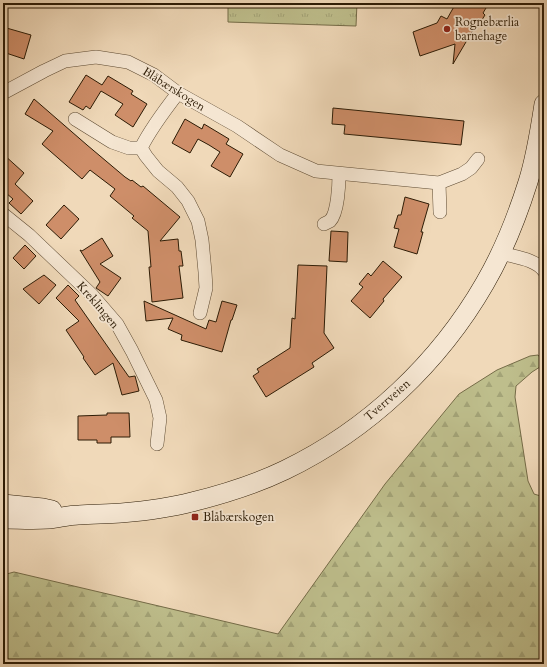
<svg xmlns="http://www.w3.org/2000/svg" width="547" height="667" font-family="Cardo,serif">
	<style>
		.grass { fill: url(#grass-tufts); stroke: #756c48 }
		.forest { fill: url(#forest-firs); stroke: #756c48 }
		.building { fill: #ce8e69; stroke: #2c1b05 }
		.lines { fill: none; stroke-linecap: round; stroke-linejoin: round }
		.street-casing { stroke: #5d4a32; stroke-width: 14 }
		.secondary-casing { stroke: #2c1b05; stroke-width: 20 }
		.street { stroke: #f5e6d2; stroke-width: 13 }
		.secondary { stroke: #f5e6d2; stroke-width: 19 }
		.poi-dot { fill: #8f2418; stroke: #f5e6d2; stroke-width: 1.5 }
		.labels { text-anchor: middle; stroke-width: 3.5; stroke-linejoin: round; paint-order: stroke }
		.poi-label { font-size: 12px; fill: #2c1b05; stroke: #f5e6d2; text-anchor: start }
		.street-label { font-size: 12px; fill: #2c1b05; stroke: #f5e6d2 }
	</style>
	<defs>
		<pattern id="grass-tufts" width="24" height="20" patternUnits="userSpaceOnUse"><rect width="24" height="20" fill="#bebe8c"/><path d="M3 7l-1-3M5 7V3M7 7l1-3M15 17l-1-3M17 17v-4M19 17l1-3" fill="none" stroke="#a3a377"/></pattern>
		<pattern id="forest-firs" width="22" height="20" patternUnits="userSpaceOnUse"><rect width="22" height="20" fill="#bebe8c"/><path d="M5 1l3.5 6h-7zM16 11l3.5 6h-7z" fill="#a3a377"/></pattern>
	</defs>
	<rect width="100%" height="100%" fill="#f0d9b9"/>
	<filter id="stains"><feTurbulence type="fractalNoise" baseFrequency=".005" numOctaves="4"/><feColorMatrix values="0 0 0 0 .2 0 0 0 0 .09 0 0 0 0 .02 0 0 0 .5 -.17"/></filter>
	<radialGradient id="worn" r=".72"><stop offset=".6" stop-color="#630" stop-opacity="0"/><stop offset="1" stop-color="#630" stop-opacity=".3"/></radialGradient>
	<path class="grass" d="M 228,3 L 357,3 L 356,26 L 228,22 Z"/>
	<path class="forest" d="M 538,355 L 543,361 L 543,365 L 532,372 L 516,386 L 515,397 L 528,481 L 534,494 L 544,497 L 544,664 L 3,664 L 3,575 L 14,572 L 278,634 L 385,484 L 459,394 L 497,370 L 530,356 Z"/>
	<path class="building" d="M 456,3 L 489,3 L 483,13 L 485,15 L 478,26 L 476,25 L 453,64 L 455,44 L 420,56 L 413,32 L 437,23 L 441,16 L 447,19 Z
		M 3,27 L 31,35 L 24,59 L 3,52 Z
		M 86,75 L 102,85 L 108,76 L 133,91 L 131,94 L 147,104 L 133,127 L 115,115 L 123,104 L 101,91 L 90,109 L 86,106 L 83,110 L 69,102 Z
		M 34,99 L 87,145 L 125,177 L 131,181 L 132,180 L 141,187 L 143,186 L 180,217 L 160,241 L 178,239 L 179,251 L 181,251 L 183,266 L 179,266 L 183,298 L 152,302 L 149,267 L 151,267 L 148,231 L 132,218 L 134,216 L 110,196 L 115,189 L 90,170 L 82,179 L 42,144 L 53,131 L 25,114 Z
		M 333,108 L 464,121 L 461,145 L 344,134 L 345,125 L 332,124 Z
		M 185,119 L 202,129 L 204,124 L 229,139 L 226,144 L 243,154 L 230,177 L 211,166 L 220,152 L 209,145 L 198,139 L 190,153 L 172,143 Z
		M 3,154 L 24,173 L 15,184 L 33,201 L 21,214 L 9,203 L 13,199 L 6,193 L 3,197 Z
		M 405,197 L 429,204 L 421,232 L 423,232 L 417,254 L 394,247 L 399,229 L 394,228 L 398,215 L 401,215 Z
		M 64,205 L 79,219 L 61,239 L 46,225 Z
		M 331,231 L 348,232 L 347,262 L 329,261 Z
		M 102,238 L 113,256 L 100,264 L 121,278 L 108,296 L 96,288 L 100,282 L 80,250 L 82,251 Z
		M 25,245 L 36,256 L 24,269 L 13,258 Z
		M 383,261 L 402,277 L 383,299 L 384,301 L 370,318 L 351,301 L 363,287 L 359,284 L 368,273 L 371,276 Z
		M 298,265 L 327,266 L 324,333 L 334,348 L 312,363 L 314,367 L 266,397 L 253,376 L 259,372 L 257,369 L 290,348 L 292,318 L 295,319 Z
		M 44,275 L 56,285 L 39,304 L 23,289 Z
		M 68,285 L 79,296 L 75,300 L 129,377 L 135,376 L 139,391 L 122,395 L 113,363 L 95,375 L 83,358 L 84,357 L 66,330 L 79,321 L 56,298 Z
		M 144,301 L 206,329 L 209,320 L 216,322 L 222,301 L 237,305 L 232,320 L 231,320 L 222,352 L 181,340 L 182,335 L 168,329 L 173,318 L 146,321 Z
		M 107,413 L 129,413 L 130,437 L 111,437 L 111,443 L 97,443 L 97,440 L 78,440 L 78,416 L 107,415 Z"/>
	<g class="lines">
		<g class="street-casing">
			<path id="street" d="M 3,93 L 44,71 L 65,61 L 96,57 L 128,62 L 154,75 L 178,93 L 237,126 L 280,155 L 316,171 L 439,183 L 462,174 L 471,168 L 478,159
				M 75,119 L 112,142 L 129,148 L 141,148 L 146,156 L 158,171 L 177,187 L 188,201 L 198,221 L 202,240 L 205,272 L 206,288 L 200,313
				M 141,148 C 151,128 164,111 178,93
				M 439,183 L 440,212
				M 3,214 L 29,235 L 92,295 L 117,324 L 132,351 L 156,400 L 160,418 L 157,444
				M 324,224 C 326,223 328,222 330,221 C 338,213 339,184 339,174
				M 501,253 C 514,257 536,259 544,271"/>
		</g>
		<g class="secondary-casing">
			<path id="secondary" d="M 3,504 L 43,508 L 52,510
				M 3,519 C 18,519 33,520 49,519 C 59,518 69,515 79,515 C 93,514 107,514 121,513 C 144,511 169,508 192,502 C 224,494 256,484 285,470 C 368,430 439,363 485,283 C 503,252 517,217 528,182 C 536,157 540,130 544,104"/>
		</g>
		<use href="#street" class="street"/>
		<use href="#secondary" class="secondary"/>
	</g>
	<g class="poi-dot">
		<circle cx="447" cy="29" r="4"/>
		<rect x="191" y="513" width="8" height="8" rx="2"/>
	</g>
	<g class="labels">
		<g class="poi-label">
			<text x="455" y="26">Rognebærlia<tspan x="455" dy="14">barnehage</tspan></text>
			<text x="203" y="521">Blåbærskogen</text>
		</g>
		<g class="street-label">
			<text transform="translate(174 89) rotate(32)" y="4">Blåbærskogen</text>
			<text transform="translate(98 305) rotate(49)" y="4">Kreklingen</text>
			<text transform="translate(387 400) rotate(-41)" y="4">Tverrveien</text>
		</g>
	</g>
	<rect width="547" height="667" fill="none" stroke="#f0d9b9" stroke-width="16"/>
	<rect x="4" y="4" width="539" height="659" fill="none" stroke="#2c1b05" stroke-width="2"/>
	<rect x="8" y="8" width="531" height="651" fill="none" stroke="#2c1b05"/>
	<rect width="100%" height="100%" filter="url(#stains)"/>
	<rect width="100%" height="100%" fill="url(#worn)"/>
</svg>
